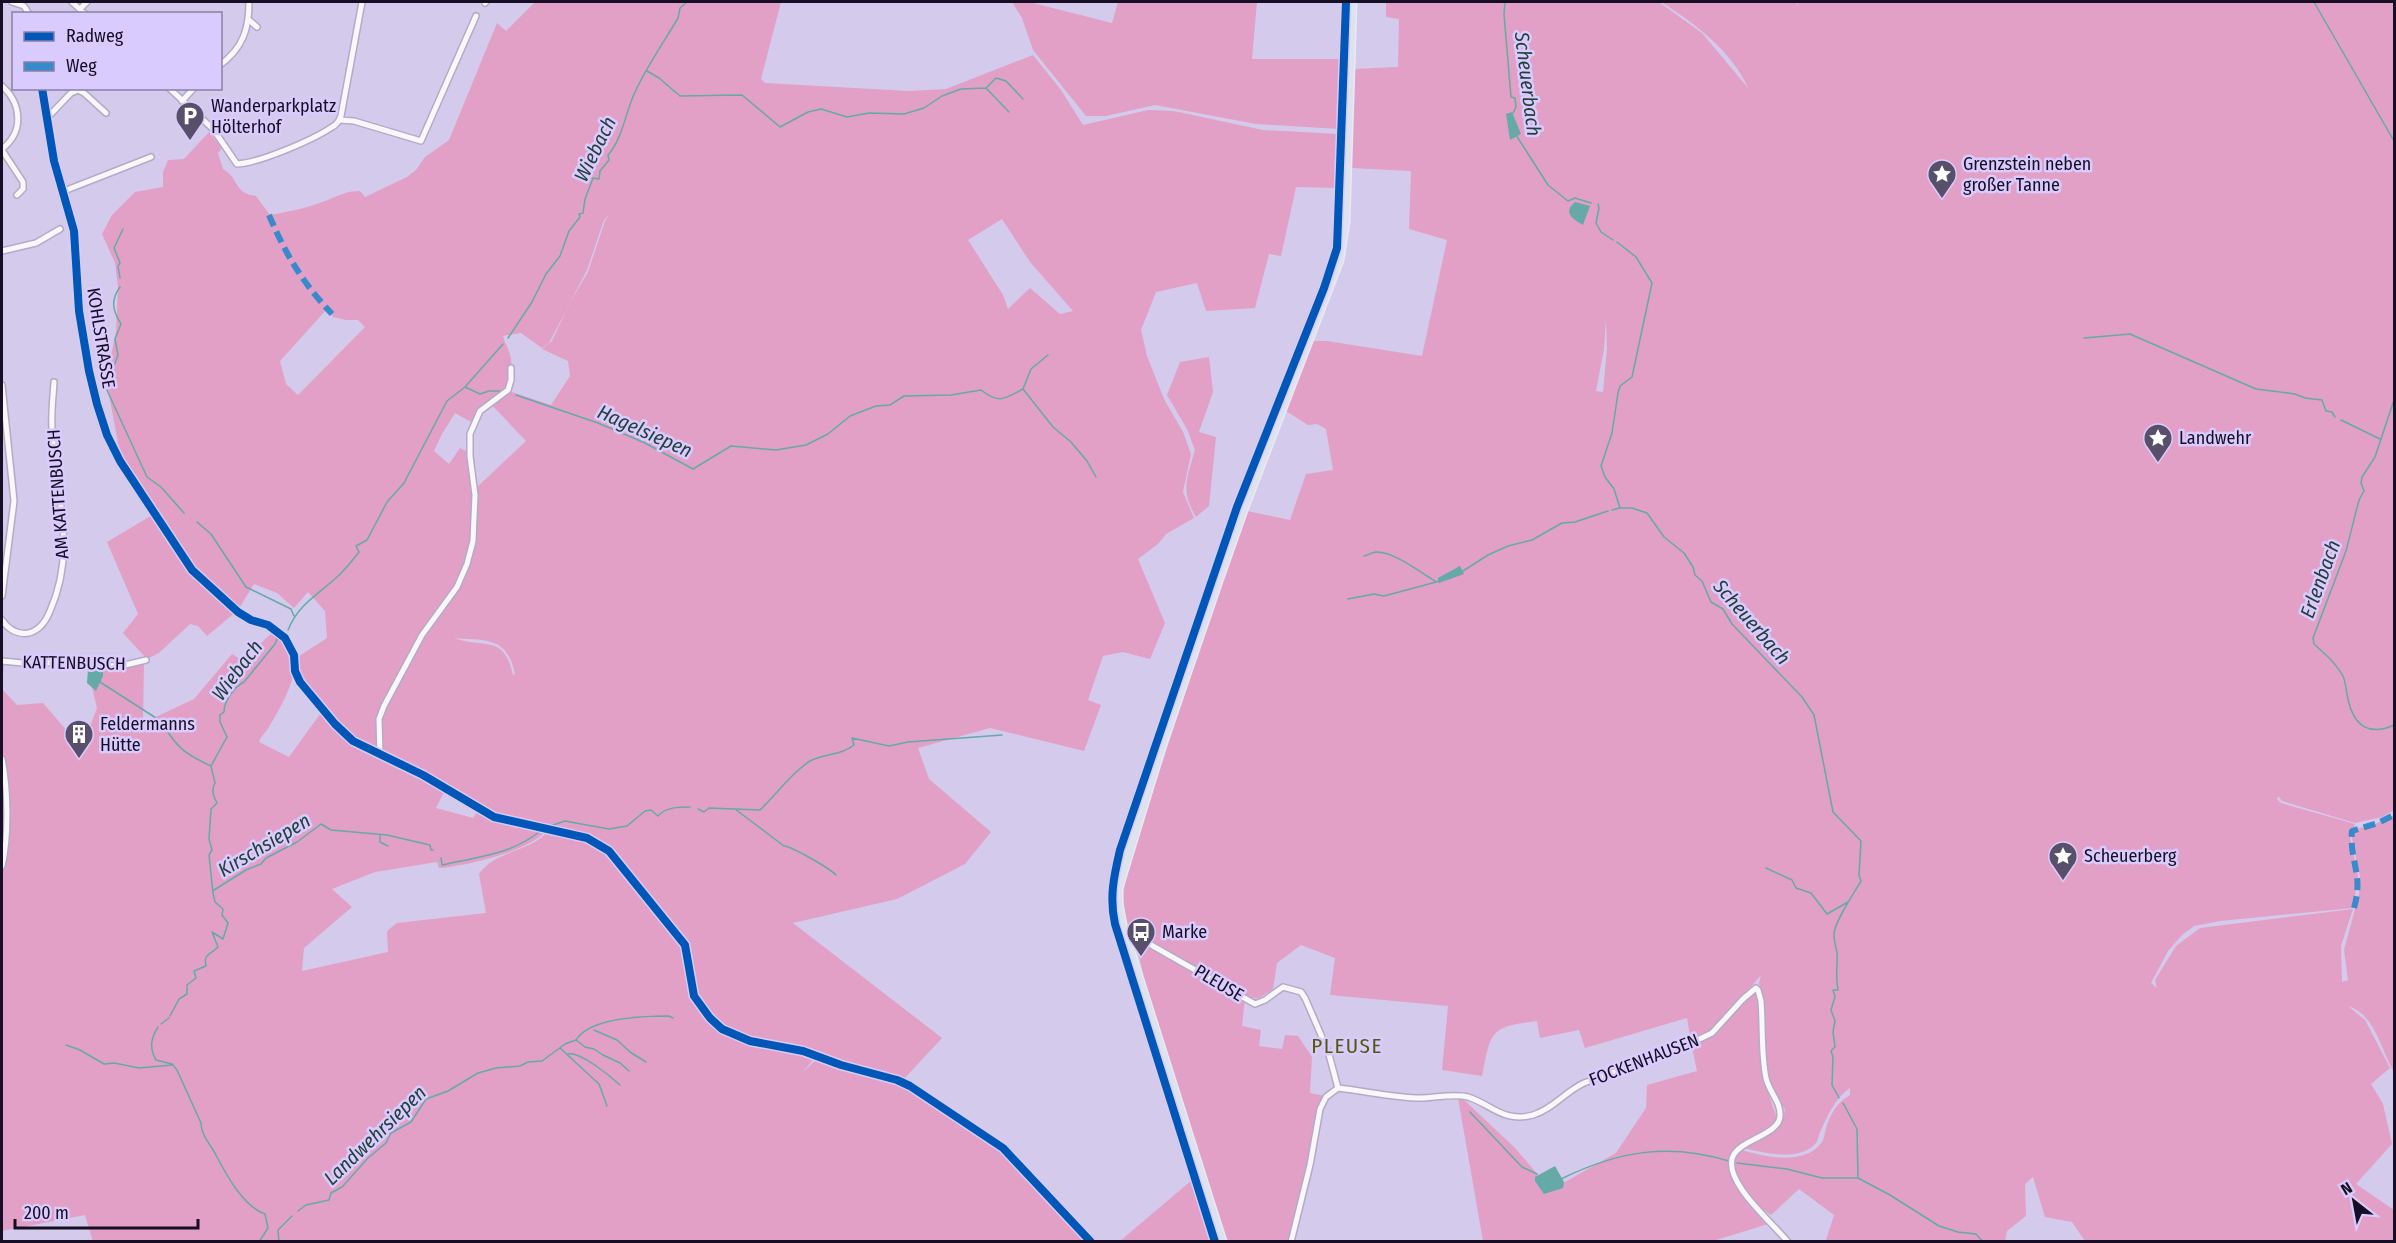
<svg xmlns="http://www.w3.org/2000/svg" width="2396" height="1243" font-family="'Fira Sans Condensed',sans-serif">
	<style>
		.green { fill: #e2a0c6; fill-rule: evenodd }
		.water { fill: #65aaa7 }
		.lines { fill: none; stroke-linecap: round; stroke-linejoin: round }
		.stream { stroke: #65aaa7; stroke-width: 1.5 }
		.street-casing { stroke: #b3abc6; stroke-width: 8 }
		.primary-casing { stroke: #ece7f6; stroke-width: 11 }
		.street { stroke: #f9f7fc; stroke-width: 5 }
		.primary { stroke: #dce3ed; stroke-width: 8 }
		.quiet { stroke: #378acb; stroke-width: 6; stroke-dasharray: 12 6; stroke-linecap: butt }
		.cycleway-casing { stroke: #d9cbfe; stroke-width: 11 }
		.cycleway { stroke: #0057b8; stroke-width: 8 }
		.labels { text-anchor: middle; stroke-width: 5; stroke-linejoin: round; paint-order: stroke }
		.poi-label { font-size: 18px; fill: #160e24; stroke: #d9cbfe; text-anchor: start }
		.street-label { font-size: 18px; fill: #160e24; stroke: #d9cbfe }
		.water-label { font-size: 20px; font-style: italic; fill: #214039; stroke: #d9cbfe }
		.quarter-label { font-size: 21px; letter-spacing: 1.5px; fill: #505b08; stroke: #d9cbfe }
	</style>
	<rect width="100%" height="100%" fill="#d4caec"/>
	<path class="green" d="M 535,2 L 781,2 L 761,79 L 765,83 L 909,91 L 946,89 L 1033,55 L 1061,90 L 1083,125 L 1148,110 L 1174,111 L 1263,130 L 1338,134 L 1337,188 L 1296,187 L 1281,256 L 1269,254 L 1255,308 L 1206,311 L 1197,283 L 1156,292 L 1141,330 L 1147,356 L 1164,399 L 1183,432 L 1191,454 L 1183,492 L 1194,518 L 1166,534 L 1158,544 L 1138,559 L 1165,623 L 1150,659 L 1123,652 L 1103,656 L 1088,700 L 1101,705 L 1084,751 L 990,728 L 918,748 L 929,779 L 991,832 L 965,864 L 897,899 L 793,923 L 942,1038 L 903,1080 L 818,1054 L 802,1073 L 819,1057 L 901,1082 L 934,1106 L 975,1129 L 1000,1148 L 1090,1241 L 93,1242 L 85,1215 L 2,1231 L 2,869 C 8,845 11,773 2,751 L 2,662 L 4,662 L 2,689 L 17,705 L 43,703 L 74,739 L 85,739 L 97,708 L 87,667 L 120,667 L 144,662 L 143,723 L 194,699 L 232,654 L 247,663 L 260,644 L 275,630 C 312,656 287,696 269,727 C 266,732 261,736 259,742 L 289,757 L 323,710 L 352,741 L 423,776 L 445,790 L 436,808 L 473,818 L 478,810 L 494,818 L 547,830 C 530,851 466,866 439,868 L 437,862 L 375,872 L 332,889 L 352,907 L 304,948 L 302,971 L 388,952 L 387,931 L 397,923 L 486,913 L 479,874 C 496,849 531,853 549,830 L 577,837 L 596,844 L 609,852 L 684,946 L 691,990 L 701,1008 L 702,1007 C 686,983 696,963 685,941 L 611,850 L 588,836 L 494,816 L 424,774 L 382,755 L 380,719 L 422,636 L 429,636 L 421,635 L 378,718 L 380,754 L 354,740 L 344,732 L 301,681 L 296,672 L 296,658 L 327,638 L 325,611 L 308,592 L 294,608 L 277,593 L 254,584 L 238,610 L 193,570 L 237,611 L 207,636 L 198,626 L 190,624 L 159,653 L 147,659 L 123,633 L 138,614 L 107,542 L 154,514 L 188,563 L 121,459 L 106,379 L 116,332 L 118,287 L 115,263 L 102,234 L 112,215 L 135,192 L 163,187 L 163,172 L 168,160 L 184,159 L 209,132 L 222,148 L 218,153 L 223,169 C 240,179 233,193 256,196 L 270,215 C 288,212 307,208 325,201 C 338,196 346,191 360,191 L 365,197 L 407,177 L 416,170 L 425,157 L 449,140 L 497,23 L 506,31 ZM 609,215 L 605,221 L 588,272 L 568,306 L 552,341 L 542,349 L 568,361 L 570,376 L 551,405 L 509,391 L 490,403 L 526,441 L 474,490 L 468,452 L 460,448 L 449,464 L 434,451 L 442,434 L 455,413 L 473,423 C 486,390 516,405 511,359 C 510,351 505,344 503,336 L 521,333 L 542,348 L 549,343 L 587,270 L 604,220 ZM 1002,219 L 1030,262 L 1073,311 L 1060,314 L 1030,288 L 1008,309 L 1003,295 L 968,240 ZM 327,309 L 333,317 L 346,320 L 358,320 L 365,327 L 298,395 L 286,384 L 280,361 ZM 454,638 C 487,641 507,636 515,674 L 513,675 C 504,633 483,649 454,638 Z
		M 1012,2 L 1029,2 L 1112,23 L 1118,2 L 1257,2 L 1252,59 L 1342,59 L 1339,129 L 1256,124 L 1155,105 L 1106,116 L 1086,116 L 1033,50 L 1022,18 Z
		M 1386,2 L 1659,2 L 1702,33 L 1748,88 C 1733,52 1693,22 1661,2 L 1794,2 L 1799,6 L 1796,2 L 2391,2 L 2394,4 L 2394,810 L 2382,817 L 2355,823 L 2282,801 L 2278,796 L 2277,799 L 2281,803 L 2355,824 L 2350,837 L 2358,877 L 2353,908 L 2220,921 L 2194,926 L 2182,935 L 2168,951 L 2151,983 L 2157,988 L 2155,980 L 2176,946 L 2200,928 L 2353,909 L 2341,946 L 2342,982 L 2348,980 L 2344,950 L 2359,894 L 2360,876 L 2351,834 L 2355,829 L 2373,825 L 2394,815 L 2394,1072 C 2381,1050 2375,1014 2348,1006 L 2365,1020 L 2390,1068 L 2371,1084 L 2383,1104 L 2392,1144 L 2356,1184 L 2394,1210 L 2394,1241 L 2085,1241 L 2072,1222 L 2045,1217 L 2033,1177 L 2025,1184 L 2026,1216 L 2007,1231 L 2005,1241 L 1828,1241 L 1826,1240 L 1834,1215 L 1799,1189 L 1771,1215 C 1750,1202 1730,1180 1735,1153 L 1742,1150 C 1765,1157 1805,1166 1822,1142 C 1824,1139 1825,1132 1826,1128 C 1830,1115 1837,1102 1850,1095 L 1850,1088 C 1835,1098 1828,1115 1821,1130 C 1819,1134 1818,1140 1816,1143 C 1800,1162 1765,1153 1744,1148 C 1739,1151 1732,1153 1730,1159 C 1722,1176 1757,1212 1768,1224 L 1713,1241 L 1483,1241 L 1458,1098 L 1463,1099 L 1515,1148 L 1551,1190 L 1616,1153 L 1646,1108 L 1647,1085 L 1697,1071 L 1692,1047 L 1716,1033 L 1756,987 L 1764,1081 L 1776,1116 L 1784,1114 L 1785,1110 L 1768,1079 L 1762,997 L 1759,983 L 1761,975 L 1713,1032 L 1691,1043 L 1687,1018 L 1585,1048 L 1579,1030 L 1540,1038 L 1537,1021 C 1490,1027 1491,1030 1482,1076 L 1442,1070 L 1448,1006 L 1330,995 L 1335,958 L 1301,945 L 1277,963 L 1273,989 L 1259,998 L 1245,998 L 1127,927 L 1123,895 L 1128,867 L 1224,575 L 1247,511 L 1290,520 L 1306,474 L 1333,470 L 1326,429 L 1317,424 L 1308,425 L 1286,411 L 1314,341 L 1327,341 L 1422,356 L 1447,240 L 1409,229 L 1411,171 L 1351,168 L 1353,69 L 1398,67 L 1399,19 L 1386,17 ZM 1606,319 L 1607,349 L 1603,392 L 1596,391 L 1604,349 Z
		M 1209,357 L 1213,392 L 1199,432 L 1216,437 L 1209,506 L 1196,517 C 1180,490 1187,479 1195,450 L 1187,429 L 1167,395 L 1180,362 Z
		M 2,767 C 6,798 5,830 2,861 Z
		M 1135,936 L 1245,999 L 1242,1026 L 1261,1030 L 1259,1046 L 1282,1049 L 1285,1035 L 1298,1036 L 1312,1057 L 1310,1093 L 1325,1096 L 1289,1241 L 1228,1241 L 1193,1138 L 1144,980 Z
		M 1192,1180 L 1213,1241 L 1120,1241 Z"/>
	<path class="water" d="M 1512,112 L 1521,134 L 1510,140 L 1506,114 Z
		M 1575,202 L 1590,206 L 1583,225 C 1573,220 1562,212 1575,202 Z
		M 1460,566 L 1464,574 L 1439,583 L 1438,581 L 1438,578 Z
		M 92,668 L 103,669 L 103,676 L 96,691 L 87,683 L 88,669 Z
		M 1555,1166 L 1564,1182 L 1563,1188 L 1544,1194 L 1535,1181 L 1535,1177 Z"/>
	<g class="lines">
		<path class="stream" d="M 1505,2 L 1504,14 L 1511,97 L 1515,98 L 1516,107 L 1513,113
			M 2314,2 L 2394,141
			M 647,71 L 659,78 L 680,96 L 742,95 L 780,127 L 808,112 L 821,109 L 847,117 L 869,113 L 904,114 L 924,108 L 942,96 L 961,89 L 986,88 L 1009,112
			M 986,88 L 996,78 L 1006,81 L 1023,99
			M 1516,135 L 1548,185 L 1568,201 L 1575,198 L 1591,203
			M 1598,204 L 1599,208 L 1596,223 L 1601,232 L 1613,240
			M 1617,242 L 1636,257 L 1652,283 L 1632,377 L 1620,386 L 1618,393 L 1612,433 L 1601,466 L 1605,477 L 1614,489 L 1620,508 L 1632,508 L 1647,513 L 1664,537 L 1684,553 L 1693,567 L 1695,575 L 1702,581 L 1711,602 L 1723,609 L 1732,624 L 1802,697 L 1814,715 L 1833,812 L 1861,841 L 1859,875 L 1861,881 C 1854,893 1833,924 1834,935 C 1834,942 1836,946 1837,953 C 1838,966 1835,975 1838,990 L 1833,990 L 1835,997 L 1831,1010 L 1835,1021 L 1833,1032 L 1835,1047 L 1831,1051 L 1833,1057 L 1832,1085 L 1839,1098
			M 120,278 L 118,266 L 120,263 L 114,248 L 123,229
			M 120,287 C 110,301 113,311 121,324 L 115,339 L 118,355 L 106,388 L 147,477 L 161,487 L 184,513
			M 508,338 L 532,302 L 546,274 L 560,256 L 569,231 L 580,217 L 579,214 L 583,213 L 585,199 L 593,178 L 599,179 L 600,171 L 609,160 L 608,155 C 622,140 626,111 635,92 C 647,66 664,42 678,18 L 680,8 L 687,2
			M 2084,338 L 2130,334 L 2256,389 L 2295,394 L 2305,398 L 2322,400 L 2326,411 L 2332,412 L 2335,417
			M 465,387 L 480,394 L 489,391 L 500,391
			M 1023,389 L 1031,369 L 1048,355
			M 516,395 L 598,423 L 645,443 L 693,469 L 731,446 L 776,450 L 806,445 L 828,434 L 850,416 L 876,406 L 890,405 L 904,396 L 951,395 L 981,390 C 999,404 1004,399 1023,389 L 1053,427 L 1071,442 L 1087,461 L 1096,477
			M 2394,400 L 2375,457 L 2362,477 L 2361,483 L 2364,491 L 2359,500 L 2346,551 L 2313,638 L 2314,644 C 2325,654 2336,663 2343,676 C 2346,683 2346,691 2348,699 C 2354,727 2370,736 2394,725
			M 2341,420 L 2380,439
			M 1612,510 L 1620,508
			M 197,522 L 211,534 L 246,587 L 291,609 L 294,616
			M 1364,556 C 1369,555 1371,552 1377,552 C 1394,552 1420,572 1435,581
			M 1463,571 L 1488,555 L 1508,546 L 1532,540 L 1562,523 L 1575,522 L 1608,511
			M 1348,599 L 1374,594 L 1384,596 L 1440,581
			M 288,630 C 298,605 317,595 336,578 C 345,570 352,561 359,552 L 356,546 L 367,540 L 387,502 L 404,483 L 447,401 L 465,387 L 503,344
			M 100,682 L 156,718
			M 162,723 C 177,748 185,754 211,766
			M 698,809 L 704,812 L 709,808 L 760,810 C 777,794 790,774 810,761 C 824,753 840,756 854,745 L 852,738 L 889,746 L 908,742 L 1002,735
			M 735,809 L 784,846 C 793,847 829,868 836,875
			M 550,826 L 565,821 L 609,829 L 627,826 L 645,811 L 651,810 L 658,816 C 666,807 678,807 690,807
			M 380,835 L 380,842 L 388,846
			M 441,858 L 442,865 C 476,857 510,855 539,832
			M 1766,868 L 1792,880 L 1796,888 L 1811,893 L 1827,914 L 1848,902
			M 214,890 L 246,870 L 261,864 L 266,858 L 297,842 L 321,824 L 331,830 L 387,835 L 430,845 L 431,850 L 433,850
			M 170,1016 L 179,999 L 187,994 L 187,985 L 196,978 L 194,971 L 206,966 C 203,953 211,955 218,947 L 212,932 L 223,939 L 228,923 L 222,915 L 223,909 L 215,902 L 213,893 L 209,855 L 212,850 L 209,839 L 211,809 L 217,803 C 213,796 211,790 215,783 L 211,766 L 227,737 L 220,722 L 220,715 L 224,712 C 224,701 234,687 244,682 L 275,644 L 277,639
			M 161,1024 L 169,1018
			M 158,1027 C 151,1038 149,1048 156,1060 L 172,1064 L 177,1070 L 201,1123 C 201,1136 212,1146 217,1157 C 227,1176 244,1207 265,1214 L 268,1228 L 259,1242
			M 594,1030 L 617,1040 L 630,1052 L 646,1062
			M 576,1040 L 585,1047 L 594,1049 L 603,1055 L 620,1063 L 629,1071
			M 66,1045 L 80,1050 L 104,1064 L 114,1063 L 139,1068 L 172,1065
			M 560,1048 L 599,1084 L 607,1106
			M 568,1054 C 580,1051 610,1076 620,1085
			M 1843,1103 L 1857,1129 L 1858,1178 L 1890,1195 L 1939,1226 L 1958,1232 L 1976,1234 L 1983,1242
			M 1470,1112 L 1522,1167 L 1537,1174
			M 1737,1163 L 1787,1169 L 1822,1178 L 1858,1178
			M 1561,1179 C 1620,1150 1670,1143 1729,1161
			M 298,1211 L 306,1205 L 329,1200 L 331,1193 L 342,1187 L 368,1158 L 386,1143 L 391,1133 L 411,1122 L 426,1099 L 448,1091 L 478,1073 L 496,1068 L 520,1066 L 528,1062 L 542,1061 L 565,1044 L 576,1040 C 590,1017 644,1016 669,1016 L 673,1018
			M 279,1242 L 278,1230 L 292,1216"/>
		<g class="street-casing">
			<path id="street" d="M 12,2 L 24,6 L 29,14
				M 72,2 L 85,14
				M 485,3 L 486,2
				M 80,9 L 87,2
				M 249,20 L 257,27
				M 220,65 C 243,48 249,29 249,2
				M 2,86 C 22,104 24,132 2,149
				M 42,88 L 54,161 L 74,231 L 79,311 L 89,371 L 97,404 L 107,435 L 120,461 L 192,570 L 238,612 L 251,620 L 268,625 L 285,638 L 294,655 L 295,671 L 300,682 L 335,724 L 353,741 L 423,775 L 494,817 L 587,838 L 609,851 L 685,945 L 694,996 L 710,1018 L 722,1029 L 750,1041 L 803,1051 L 841,1065 L 897,1080 L 910,1086 L 1003,1148 L 1091,1242
				M 169,88 L 213,129 L 237,164 C 259,163 313,140 332,127 C 337,125 339,121 341,116 L 362,2
				M 182,101 L 194,88
				M 47,118 L 71,93 L 78,90 L 84,93 L 106,113
				M 340,120 L 354,121 L 421,141 L 476,16
				M 2,150 L 23,182 L 23,189 L 17,195
				M 64,191 L 151,157
				M 2,251 L 36,243 L 60,229
				M 2,385 L 14,501 L 2,596
				M 2,620 C 8,629 17,635 29,633 C 40,630 46,621 50,611 C 78,548 55,494 52,429 C 51,413 53,398 54,382
				M 2,661 L 33,664 L 72,661 L 88,665 L 121,666 L 146,660
				M 380,755 L 379,719 L 384,706 L 422,635 L 457,587 L 467,564 L 473,541 L 475,495 L 470,456 L 470,434 L 480,411 L 508,390 L 511,380 L 511,368
				M 2,759 C 8,788 9,837 2,866
				M 1123,929 L 1255,1004 L 1265,1000 L 1283,987 L 1301,992 L 1305,998 L 1328,1051 L 1338,1088 L 1326,1097 L 1320,1109 L 1310,1165 L 1291,1242
				M 1338,1088 C 1365,1091 1394,1098 1421,1098 C 1435,1098 1454,1093 1468,1097 C 1491,1104 1503,1123 1533,1115 C 1553,1109 1566,1091 1584,1083 L 1681,1048 L 1712,1033 L 1743,999 L 1756,988 L 1758,990 L 1761,1001 C 1763,1026 1761,1054 1766,1078 C 1769,1092 1781,1102 1780,1116 C 1779,1135 1741,1139 1733,1156 C 1722,1181 1773,1223 1788,1242"/>
		</g>
		<g class="primary-casing">
			<path id="primary" d="M 1222,1242 L 1123,929 L 1118,905 L 1118,888 L 1161,747 L 1218,581 L 1243,510 L 1339,260 L 1345,222 L 1352,2"/>
		</g>
		<use href="#street" class="street"/>
		<use href="#primary" class="primary"/>
		<path class="quiet" d="M 269,215 C 286,255 302,282 332,314
			M 2354,908 C 2364,874 2349,861 2352,831 L 2378,823 L 2394,815"/>
		<g class="cycleway-casing">
			<path id="cycleway" d="M 42,88 L 54,161 L 74,231 L 79,311 L 89,371 L 97,404 L 107,435 L 120,461 L 192,570 L 238,612 L 251,620 L 268,625 L 285,638 L 294,655 L 295,671 L 300,682 L 335,724 L 353,741 L 423,775 L 494,817 L 587,838 L 609,851 L 685,945 L 694,996 L 710,1018 L 722,1029 L 750,1041 L 803,1051 L 841,1065 L 897,1080 L 910,1086 L 1003,1148 L 1091,1242
				M 1215,1242 L 1115,924 C 1109,897 1114,876 1120,850 L 1237,507 L 1324,288 L 1337,248 L 1346,2"/>
		</g>
		<use href="#cycleway" class="cycleway"/>
	</g>
	<defs>
		<g id="parking-pin" transform="scale(1.5)"><path d="M0 17L-7.5 6A9.5 9.5 0 1 1 7.5 6Z" fill="#58506a" stroke="#d9cbfe"/><path d="M-3.5-5.5H1a3.5 3.5 0 0 1 0 7H-1V5.5H-3.5ZM-1-3.4V-.6H.8a1.4 1.4 0 0 0 0-2.8Z" fill="#fff"/></g>
		<g id="sight-pin" transform="scale(1.5)"><path d="M0 17L-7.5 6A9.5 9.5 0 1 1 7.5 6Z" fill="#58506a" stroke="#d9cbfe"/><path d="M0-6L1.8-2.2L6-1.7L2.9 1.2L3.7 5.4L0 3.3L-3.7 5.4L-2.9 1.2L-6-1.7L-1.8-2.2Z" fill="#fff"/></g>
		<g id="building-pin" transform="scale(1.5)"><path d="M0 17L-7.5 6A9.5 9.5 0 1 1 7.5 6Z" fill="#58506a" stroke="#d9cbfe"/><path d="M-4-6H4V6H1V3H-1V6H-4ZM-2.5-4.3h1.7v1.8h-1.7ZM.8-4.3h1.7v1.8H.8ZM-2.5-1h1.7V.8h-1.7ZM.8-1h1.7V.8H.8Z" fill="#fff"/></g>
		<g id="bus-pin" transform="scale(1.5)"><path d="M0 17L-7.5 6A9.5 9.5 0 1 1 7.5 6Z" fill="#58506a" stroke="#d9cbfe"/><path d="M-5-6H5V4H4V6H2V4H-2V6H-4V4H-5ZM-3.5-4V0h7V-4ZM-3.5 1.2v1.5H-2V1.2ZM2 1.2v1.5H3.5V1.2Z" fill="#fff"/></g>
	</defs>
	<g fill-rule="evenodd">
		<use href="#parking-pin" x="190" y="116"/>
		<use href="#sight-pin" x="1942" y="174"/>
		<use href="#sight-pin" x="2158" y="438"/>
		<use href="#building-pin" x="79" y="734"/>
		<use href="#sight-pin" x="2063" y="856"/>
		<use href="#bus-pin" x="1141" y="932"/>
	</g>
	<g class="labels">
		<g class="poi-label">
			<text x="211" y="112">Wanderparkplatz<tspan x="211" dy="21">Hölterhof</tspan></text>
			<text x="1963" y="170">Grenzstein neben<tspan x="1963" dy="21">großer Tanne</tspan></text>
			<text x="2179" y="444">Landwehr</text>
			<text x="100" y="730">Feldermanns<tspan x="100" dy="21">Hütte</tspan></text>
			<text x="2084" y="862">Scheuerberg</text>
			<text x="1162" y="938">Marke</text>
		</g>
		<g class="street-label">
			<text transform="translate(101 338) rotate(81)" y="6">KOHLSTRASSE</text>
			<text transform="translate(58 494) rotate(-94)" y="6">AM KATTENBUSCH</text>
			<text transform="translate(74 663) rotate(1)" y="6">KATTENBUSCH</text>
			<text transform="translate(1219 983) rotate(31)" y="6">PLEUSE</text>
			<text transform="translate(1644 1060) rotate(-21)" y="6">FOCKENHAUSEN</text>
		</g>
		<g class="water-label">
			<text transform="translate(1528 84) rotate(83)" y="7">Scheuerbach</text>
			<text transform="translate(595 149) rotate(-64)" y="7">Wiebach</text>
			<text transform="translate(645 431) rotate(24)" y="7">Hagelsiepen</text>
			<text transform="translate(2320 579) rotate(-70)" y="7">Erlenbach</text>
			<text transform="translate(1752 622) rotate(49)" y="7">Scheuerbach</text>
			<text transform="translate(237 670) rotate(-53)" y="7">Wiebach</text>
			<text transform="translate(264 845) rotate(-31)" y="7">Kirschsiepen</text>
			<text transform="translate(375 1135) rotate(-44)" y="7">Landwehrsiepen</text>
		</g>
		<g class="quarter-label">
			<text x="1347" y="1053">PLEUSE</text>
		</g>
	</g>
	<rect width="2396" height="1243" fill="none" stroke="#160e24" stroke-width="6"/>
	<rect x="12" y="12" width="210" height="78" fill="#d9cbfe" stroke="#8b7fa7" stroke-width="1.5"/>
	<rect x="24" y="32" width="30" height="9" fill="#0057b8" stroke="#8b7fa7" stroke-width="1.5"/>
	<text x="66" y="42" font-size="18" fill="#160e24">Radweg</text>
	<rect x="24" y="62" width="30" height="9" fill="#378acb" stroke="#8b7fa7" stroke-width="1.5"/>
	<text x="66" y="72" font-size="18" fill="#160e24">Weg</text>
	<g transform="translate(2354 1201) rotate(329)" stroke="#d9cbfe" stroke-width="4.5" paint-order="stroke">
	<path d="M0-4.5L10 22L0 15L-10 22Z" fill="#160e24"/>
	<text y="-9" font-size="16" font-weight="bold" text-anchor="middle" fill="#160e24">N</text>
	</g>
	<path d="M15 1219v9h183v-9" fill="none" stroke="#160e24" stroke-width="3"/>
	<text x="24" y="1219" font-size="18" fill="#160e24" stroke="#d9cbfe" stroke-width="4.5" paint-order="stroke">200 m</text>
</svg>
